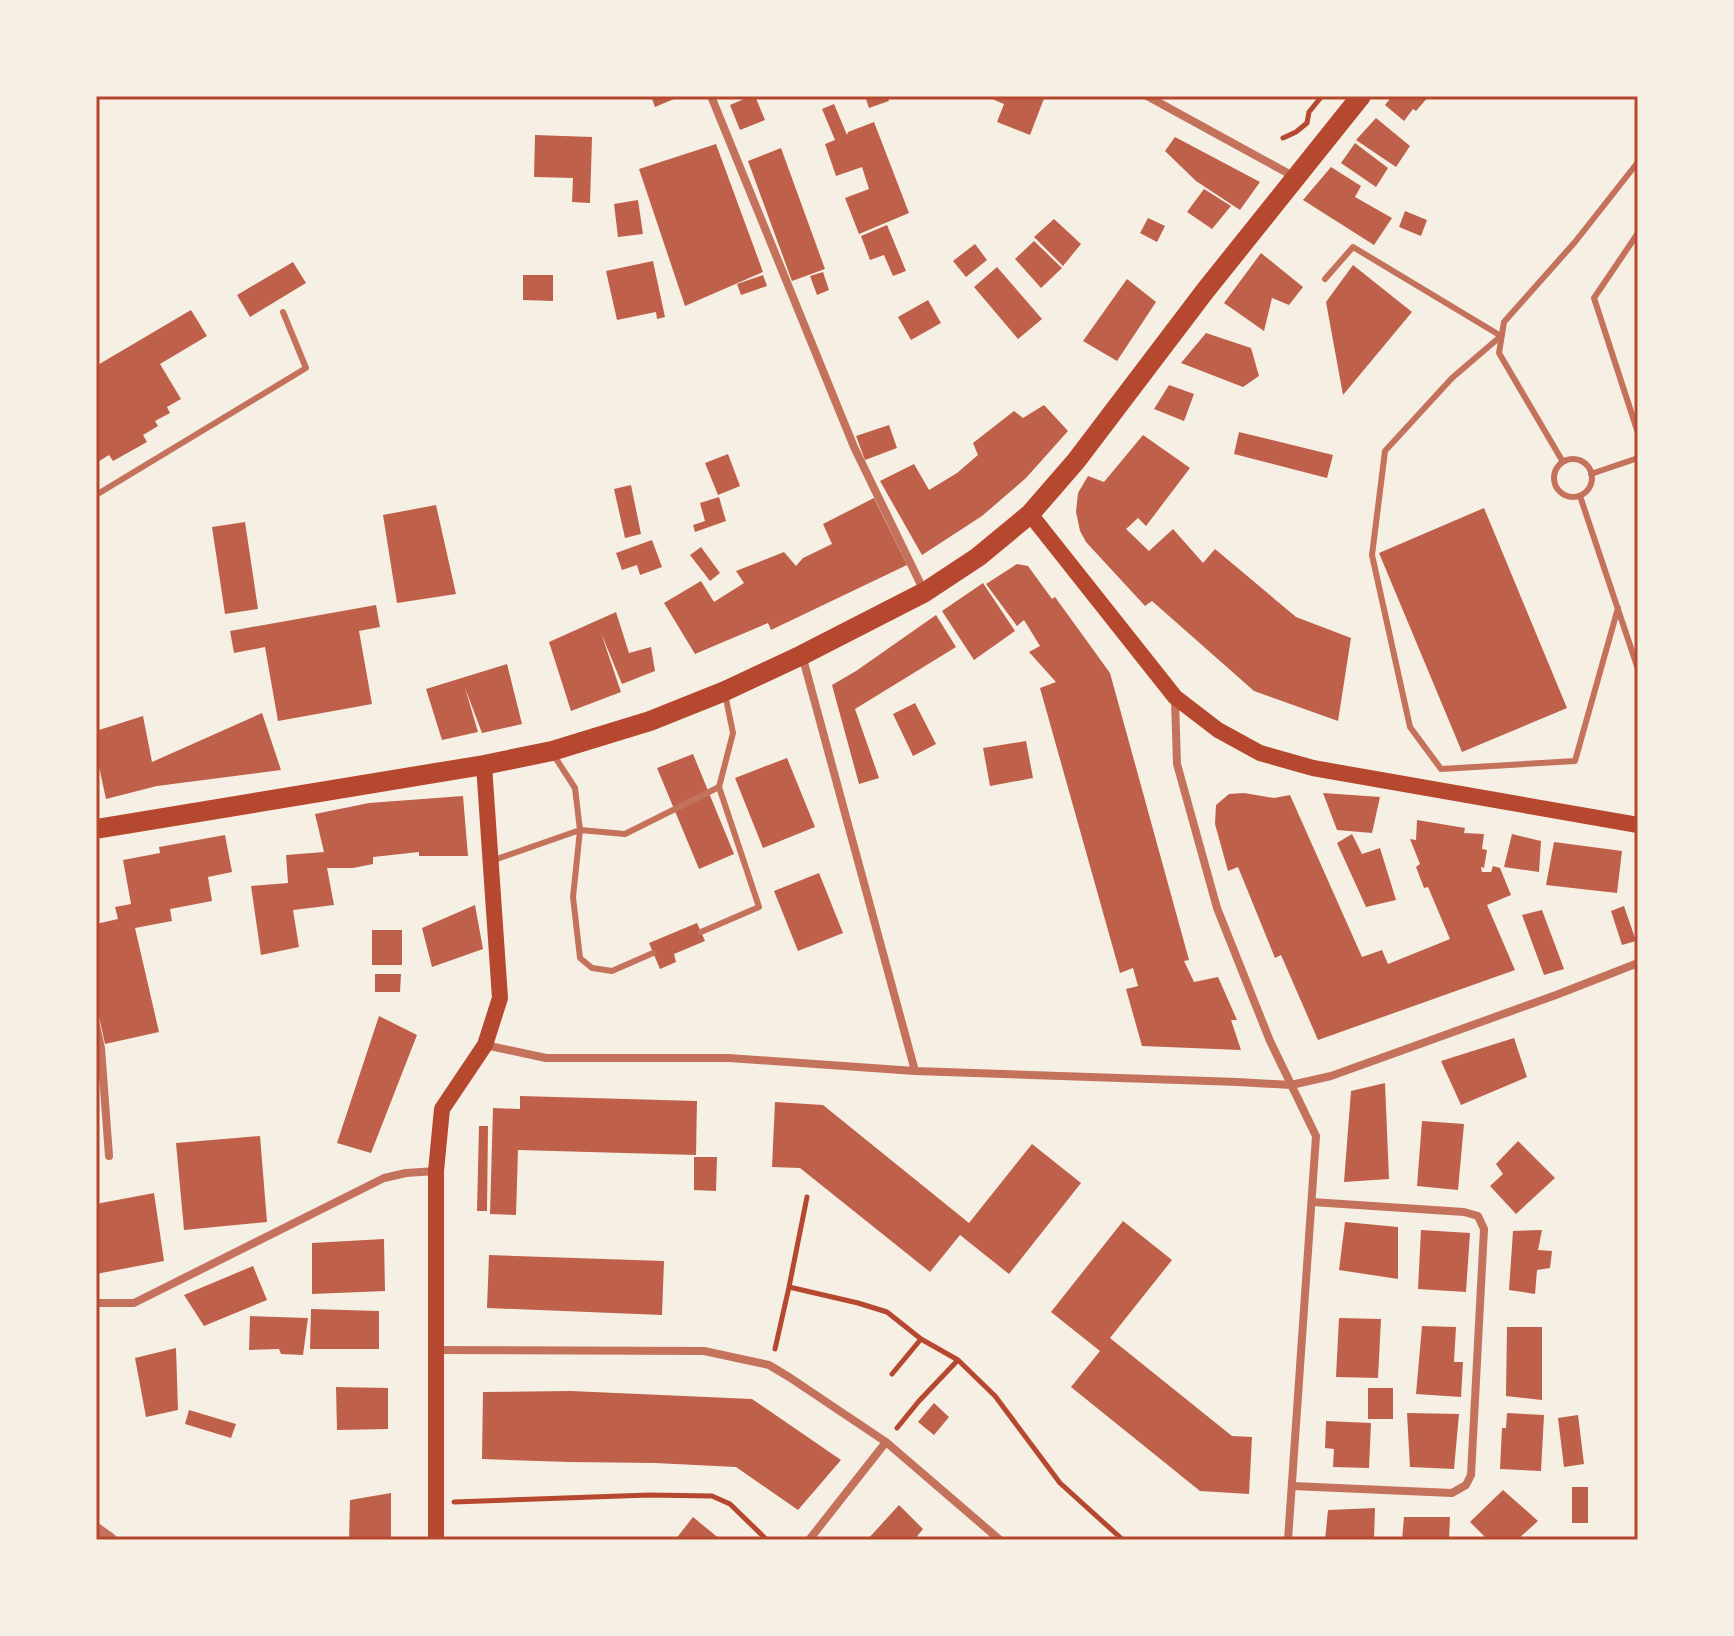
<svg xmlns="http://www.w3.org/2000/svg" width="1734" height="1636" font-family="'Playfair Display',serif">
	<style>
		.building { fill: #bf614a }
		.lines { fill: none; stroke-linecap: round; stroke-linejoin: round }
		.path { stroke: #b5482f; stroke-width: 5 }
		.service { stroke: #c5725c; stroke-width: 6 }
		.minor { stroke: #c5725c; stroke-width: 8 }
		.tertiary { stroke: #c5725c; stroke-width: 14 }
		.secondary { stroke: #b5482f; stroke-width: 16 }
		.primary { stroke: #b5482f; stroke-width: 20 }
		.neatline { fill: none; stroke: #b5482f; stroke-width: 3 }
	</style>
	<rect width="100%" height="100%" fill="#f6efe4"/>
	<path class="building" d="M 651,96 L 681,96 L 655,107 Z
		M 751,96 L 755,96 L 765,120 L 740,130 L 730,105 Z
		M 865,96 L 887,96 L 889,101 L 869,108 Z
		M 993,96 L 1045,96 L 1030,135 L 997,122 L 1004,104 L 992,99 Z
		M 1392,96 L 1429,96 L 1416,111 L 1413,109 L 1404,121 L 1385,105 Z
		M 834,104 L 847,135 L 848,132 L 874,122 L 909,213 L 859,234 L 845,198 L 869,189 L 862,167 L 836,176 L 825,144 L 835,140 L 822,109 Z
		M 1376,118 L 1410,146 L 1396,167 L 1356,140 Z
		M 535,135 L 592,137 L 590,203 L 572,202 L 573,178 L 534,177 Z
		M 1175,137 L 1260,182 L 1240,210 L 1196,181 L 1165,151 Z
		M 1355,143 L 1388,168 L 1376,187 L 1341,163 Z
		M 716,144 L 763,272 L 685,306 L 639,169 Z
		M 781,148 L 825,269 L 792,281 L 748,161 Z
		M 1331,167 L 1361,186 L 1355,197 L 1392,218 L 1374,245 L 1303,200 Z
		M 1204,189 L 1231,206 L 1212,229 L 1187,212 Z
		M 638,200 L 643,234 L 618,237 L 614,204 Z
		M 1405,211 L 1427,220 L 1421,236 L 1399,227 Z
		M 1148,218 L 1165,226 L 1157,242 L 1140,233 Z
		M 1054,219 L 1081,244 L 1063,266 L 1034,237 Z
		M 887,225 L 906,271 L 893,276 L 884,255 L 870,260 L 861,236 Z
		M 1034,241 L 1062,268 L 1041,288 L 1015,259 Z
		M 975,244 L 987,260 L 966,277 L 953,261 Z
		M 1261,253 L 1303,287 L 1289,305 L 1272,298 L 1264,331 L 1224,303 Z
		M 653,261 L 665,317 L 657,319 L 656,312 L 617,320 L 606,271 Z
		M 293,262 L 306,283 L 250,317 L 237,295 Z
		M 1353,265 L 1412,312 L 1343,395 L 1326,302 Z
		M 997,267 L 1042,319 L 1018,339 L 974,287 Z
		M 823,272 L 829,290 L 817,295 L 810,276 Z
		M 523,275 L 553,275 L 553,301 L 523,300 Z
		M 763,275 L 767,286 L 741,295 L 737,284 Z
		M 1127,279 L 1156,302 L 1117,361 L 1083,341 Z
		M 928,300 L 941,323 L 911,340 L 898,317 Z
		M 191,310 L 207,336 L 160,364 L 181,399 L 167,407 L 170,413 L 155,421 L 158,426 L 143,435 L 147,442 L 113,461 L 109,455 L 96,463 L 96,366 Z
		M 1206,333 L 1251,348 L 1259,376 L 1243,387 L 1181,363 Z
		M 1169,385 L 1194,394 L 1184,421 L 1154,409 Z
		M 1044,405 L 1068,431 L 1026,478 L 982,516 L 922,555 L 880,481 L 914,464 L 929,490 L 957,473 L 978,455 L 973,443 L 1014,411 L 1023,418 Z
		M 889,425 L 897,448 L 865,460 L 856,436 Z
		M 1239,432 L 1333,455 L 1327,478 L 1234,454 Z
		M 1143,435 L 1190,468 L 1146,526 L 1138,518 L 1126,529 L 1149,551 L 1173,529 L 1203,563 L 1215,549 L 1296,617 L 1351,638 L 1338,721 L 1254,691 L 1152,601 L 1145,606 L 1086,542 L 1080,531 L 1076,512 L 1078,493 L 1088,476 L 1104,482 Z
		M 728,454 L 740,486 L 718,495 L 705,463 Z
		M 631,485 L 641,534 L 625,538 L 614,489 Z
		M 719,497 L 726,521 L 695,532 L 693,525 L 705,521 L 700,503 Z
		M 874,498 L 907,565 L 771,630 L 768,623 L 695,654 L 664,603 L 701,581 L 714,602 L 744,583 L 736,571 L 784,552 L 796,566 L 803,558 L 832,544 L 823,524 Z
		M 436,505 L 456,594 L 397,603 L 383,515 Z
		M 1484,508 L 1567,708 L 1462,752 L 1379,553 Z
		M 245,522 L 258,609 L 225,614 L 212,527 Z
		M 652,540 L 662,567 L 640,575 L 637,565 L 622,570 L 616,553 Z
		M 701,547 L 720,573 L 710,581 L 690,555 Z
		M 1017,564 L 1028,566 L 1052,599 L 1055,597 L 1110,673 L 1189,960 L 1184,961 L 1194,982 L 1218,977 L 1237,1020 L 1231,1020 L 1241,1050 L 1142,1046 L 1126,989 L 1138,986 L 1133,968 L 1120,973 L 1040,688 L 1056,682 L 1029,652 L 1040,646 L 1024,620 L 1017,626 L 986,584 Z
		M 983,583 L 1015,631 L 974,660 L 942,611 Z
		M 376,605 L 380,627 L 359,631 L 372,704 L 278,721 L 265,647 L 234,653 L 230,631 Z
		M 616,612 L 629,653 L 651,647 L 655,671 L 622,684 L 601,633 L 621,692 L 571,711 L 549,642 Z
		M 936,615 L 956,647 L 855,709 L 879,778 L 859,784 L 832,685 L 856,671 Z
		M 507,664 L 522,724 L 482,733 L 465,688 L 478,732 L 442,740 L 426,689 Z
		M 915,703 L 936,744 L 913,756 L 893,714 Z
		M 262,713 L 281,770 L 157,786 L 106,799 L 96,753 L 96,731 L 143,716 L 152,762 Z
		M 1026,741 L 1033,778 L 990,786 L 983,748 Z
		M 693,754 L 734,854 L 699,869 L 657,768 Z
		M 787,758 L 815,827 L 763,848 L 735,778 Z
		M 1244,793 L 1274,798 L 1290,795 L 1362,957 L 1382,950 L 1388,964 L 1450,939 L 1428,887 L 1424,888 L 1416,867 L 1420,864 L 1410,839 L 1416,840 L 1417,820 L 1465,828 L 1464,833 L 1484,834 L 1482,849 L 1487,850 L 1484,868 L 1481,867 L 1482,872 L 1491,872 L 1493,866 L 1500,868 L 1511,895 L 1487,905 L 1515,970 L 1318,1040 L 1281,955 L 1275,958 L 1238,867 L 1228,871 L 1215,824 L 1216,805 L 1229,794 Z
		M 1323,793 L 1380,797 L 1372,833 L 1337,830 Z
		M 463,796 L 468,856 L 419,856 L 419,852 L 373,857 L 373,864 L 353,868 L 327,868 L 334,905 L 293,910 L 299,947 L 261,955 L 251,886 L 288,883 L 286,855 L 324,852 L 315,814 L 369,803 Z
		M 1352,834 L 1362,854 L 1380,848 L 1396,900 L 1366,907 L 1337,843 Z
		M 1512,834 L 1541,841 L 1539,872 L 1504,867 Z
		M 225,835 L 232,872 L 208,877 L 212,901 L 170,909 L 172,921 L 135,928 L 159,1032 L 105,1044 L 96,1003 L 96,924 L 118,919 L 115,907 L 131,904 L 123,860 L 160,853 L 159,847 Z
		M 1554,842 L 1622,851 L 1617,893 L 1546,885 Z
		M 819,873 L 843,933 L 798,951 L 774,891 Z
		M 475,905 L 483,949 L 432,967 L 422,928 Z
		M 1624,906 L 1636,941 L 1622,945 L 1611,911 Z
		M 1542,910 L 1564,969 L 1544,975 L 1522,915 Z
		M 697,923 L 705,941 L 674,954 L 676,962 L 660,969 L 649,943 Z
		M 372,930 L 402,930 L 402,965 L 372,965 Z
		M 375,974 L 401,974 L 400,992 L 375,992 Z
		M 379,1016 L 417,1035 L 371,1153 L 337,1143 Z
		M 1514,1038 L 1527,1077 L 1461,1105 L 1441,1061 Z
		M 1385,1083 L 1389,1179 L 1344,1182 L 1351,1091 Z
		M 520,1096 L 697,1101 L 696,1155 L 518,1150 L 516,1215 L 490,1214 L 493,1108 L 520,1109 Z
		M 775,1102 L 823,1105 L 969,1223 L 1032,1144 L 1081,1183 L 1009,1274 L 960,1235 L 930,1272 L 800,1168 L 772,1167 Z
		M 1422,1121 L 1464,1124 L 1458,1190 L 1417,1186 Z
		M 479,1126 L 488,1126 L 487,1211 L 477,1211 Z
		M 260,1136 L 267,1222 L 184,1230 L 176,1143 Z
		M 1518,1141 L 1555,1178 L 1516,1214 L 1490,1186 L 1503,1174 L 1496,1164 Z
		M 694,1157 L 717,1157 L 716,1191 L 694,1190 Z
		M 154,1193 L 164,1261 L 96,1274 L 96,1204 Z
		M 1123,1221 L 1172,1260 L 1110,1338 L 1232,1436 L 1252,1437 L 1249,1494 L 1200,1491 L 1071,1387 L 1100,1351 L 1051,1312 Z
		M 1345,1222 L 1398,1227 L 1398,1279 L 1339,1270 Z
		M 1421,1230 L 1470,1233 L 1466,1292 L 1418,1289 Z
		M 1542,1230 L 1538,1250 L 1552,1251 L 1550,1268 L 1537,1270 L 1535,1294 L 1509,1290 L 1513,1231 Z
		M 384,1239 L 385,1291 L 312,1294 L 312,1243 Z
		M 489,1255 L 664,1261 L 662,1315 L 487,1308 Z
		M 253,1266 L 267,1300 L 204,1326 L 184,1295 Z
		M 311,1309 L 379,1311 L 379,1349 L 310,1349 Z
		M 250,1316 L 308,1318 L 303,1355 L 281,1354 L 279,1349 L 249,1350 Z
		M 1339,1318 L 1381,1319 L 1378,1378 L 1336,1377 Z
		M 1422,1326 L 1456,1327 L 1454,1362 L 1463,1362 L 1461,1397 L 1416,1394 Z
		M 1507,1327 L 1542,1327 L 1542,1400 L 1506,1396 Z
		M 176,1348 L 178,1410 L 146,1417 L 135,1358 Z
		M 336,1387 L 388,1388 L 388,1429 L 337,1430 Z
		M 1368,1388 L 1393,1388 L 1393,1419 L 1368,1419 Z
		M 571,1391 L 752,1399 L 841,1460 L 798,1510 L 736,1467 L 655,1463 L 569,1462 L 482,1459 L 483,1392 Z
		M 934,1403 L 949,1417 L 934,1435 L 918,1422 Z
		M 189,1410 L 236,1424 L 231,1438 L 185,1424 Z
		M 1407,1413 L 1459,1414 L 1454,1469 L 1410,1467 Z
		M 1507,1413 L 1544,1415 L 1541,1471 L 1500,1469 L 1502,1428 L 1506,1428 Z
		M 1578,1415 L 1584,1464 L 1564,1467 L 1558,1418 Z
		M 1326,1421 L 1371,1423 L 1369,1468 L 1333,1467 L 1334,1449 L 1325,1448 Z
		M 1572,1487 L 1588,1487 L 1588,1523 L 1572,1523 Z
		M 1503,1490 L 1538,1521 L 1517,1540 L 1488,1540 L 1470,1522 Z
		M 391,1493 L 391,1539 L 349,1540 L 350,1500 Z
		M 899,1505 L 923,1529 L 914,1540 L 867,1540 Z
		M 1375,1508 L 1374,1540 L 1325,1540 L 1328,1510 Z
		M 693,1517 L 721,1540 L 675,1540 Z
		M 1404,1517 L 1450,1517 L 1449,1540 L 1402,1540 Z"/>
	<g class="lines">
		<path class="path" d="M 1283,138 L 1296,132 L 1307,123 L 1309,112 L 1322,96
			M 789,1287 L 858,1303 L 887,1312 L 921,1339 L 958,1360 L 995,1396 L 1060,1483 L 1123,1540
			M 775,1349 L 789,1287 L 807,1197
			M 892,1374 L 921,1339
			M 897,1428 L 919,1401 L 958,1360
			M 454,1502 L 649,1495 L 712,1496 L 730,1504 L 767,1540"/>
		<path class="service" d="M 1638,233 L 1594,298 L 1638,433
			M 1325,279 L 1353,247 L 1501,336 L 1452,378 L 1385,451 L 1372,555 L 1410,727 L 1441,769 L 1575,761 L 1618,608
			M1554 478a19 19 0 1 1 38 0a19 19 0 1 1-38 0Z
			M 1563,462 L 1499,353 L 1504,322 L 1575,242 L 1638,162
			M 1591,474 L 1638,458
			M 96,495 L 306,368 L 283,312
			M 1580,496 L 1638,669
			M 553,754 L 575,788 L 580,830 L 573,897 L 580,958 L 592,968 L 612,971 L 653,953
			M 494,860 L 580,830 L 625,834 L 719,787 L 733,733 L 725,694
			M 701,932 L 759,907 L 719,787"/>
		<path class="minor" d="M 711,96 L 854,447 L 924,591
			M 1147,96 L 1293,176
			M 802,655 L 915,1071
			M 1175,700 L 1177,764 L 1217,908 L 1270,1041 L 1316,1136 L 1288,1540
			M 96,1025 L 101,1048 L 109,1156
			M 485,1045 L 546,1058 L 729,1058 L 915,1071 L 1238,1082 L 1291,1085 L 1331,1076 L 1556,995 L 1638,963
			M 96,1303 L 134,1303 L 384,1178 L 406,1173 L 436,1171
			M 436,1350 L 704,1351 L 769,1365 L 789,1377 L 886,1442 L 1000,1540
			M 1292,1486 L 1452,1493 L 1466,1485 L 1471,1475 L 1484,1229 L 1478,1216 L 1464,1212 L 1312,1202
			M 809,1540 L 886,1442"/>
		<path class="tertiary" d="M 96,1530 L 110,1540"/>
		<path class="secondary" d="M 1030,514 L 1175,697 L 1218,730 L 1260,753 L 1313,768 L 1638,825
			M 436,1540 L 436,1171 L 442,1109 L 485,1045 L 500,998 L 484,765"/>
		<path class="primary" d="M 96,829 L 484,765 L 552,751 L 650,721 L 725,691 L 802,655 L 925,592 L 978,557 L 1030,514 L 1076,461 L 1205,291 L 1361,96"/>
	</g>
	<rect width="1734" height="1636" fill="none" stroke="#f6efe4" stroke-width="196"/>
	<rect x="98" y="98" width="1538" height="1440" class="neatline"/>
</svg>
